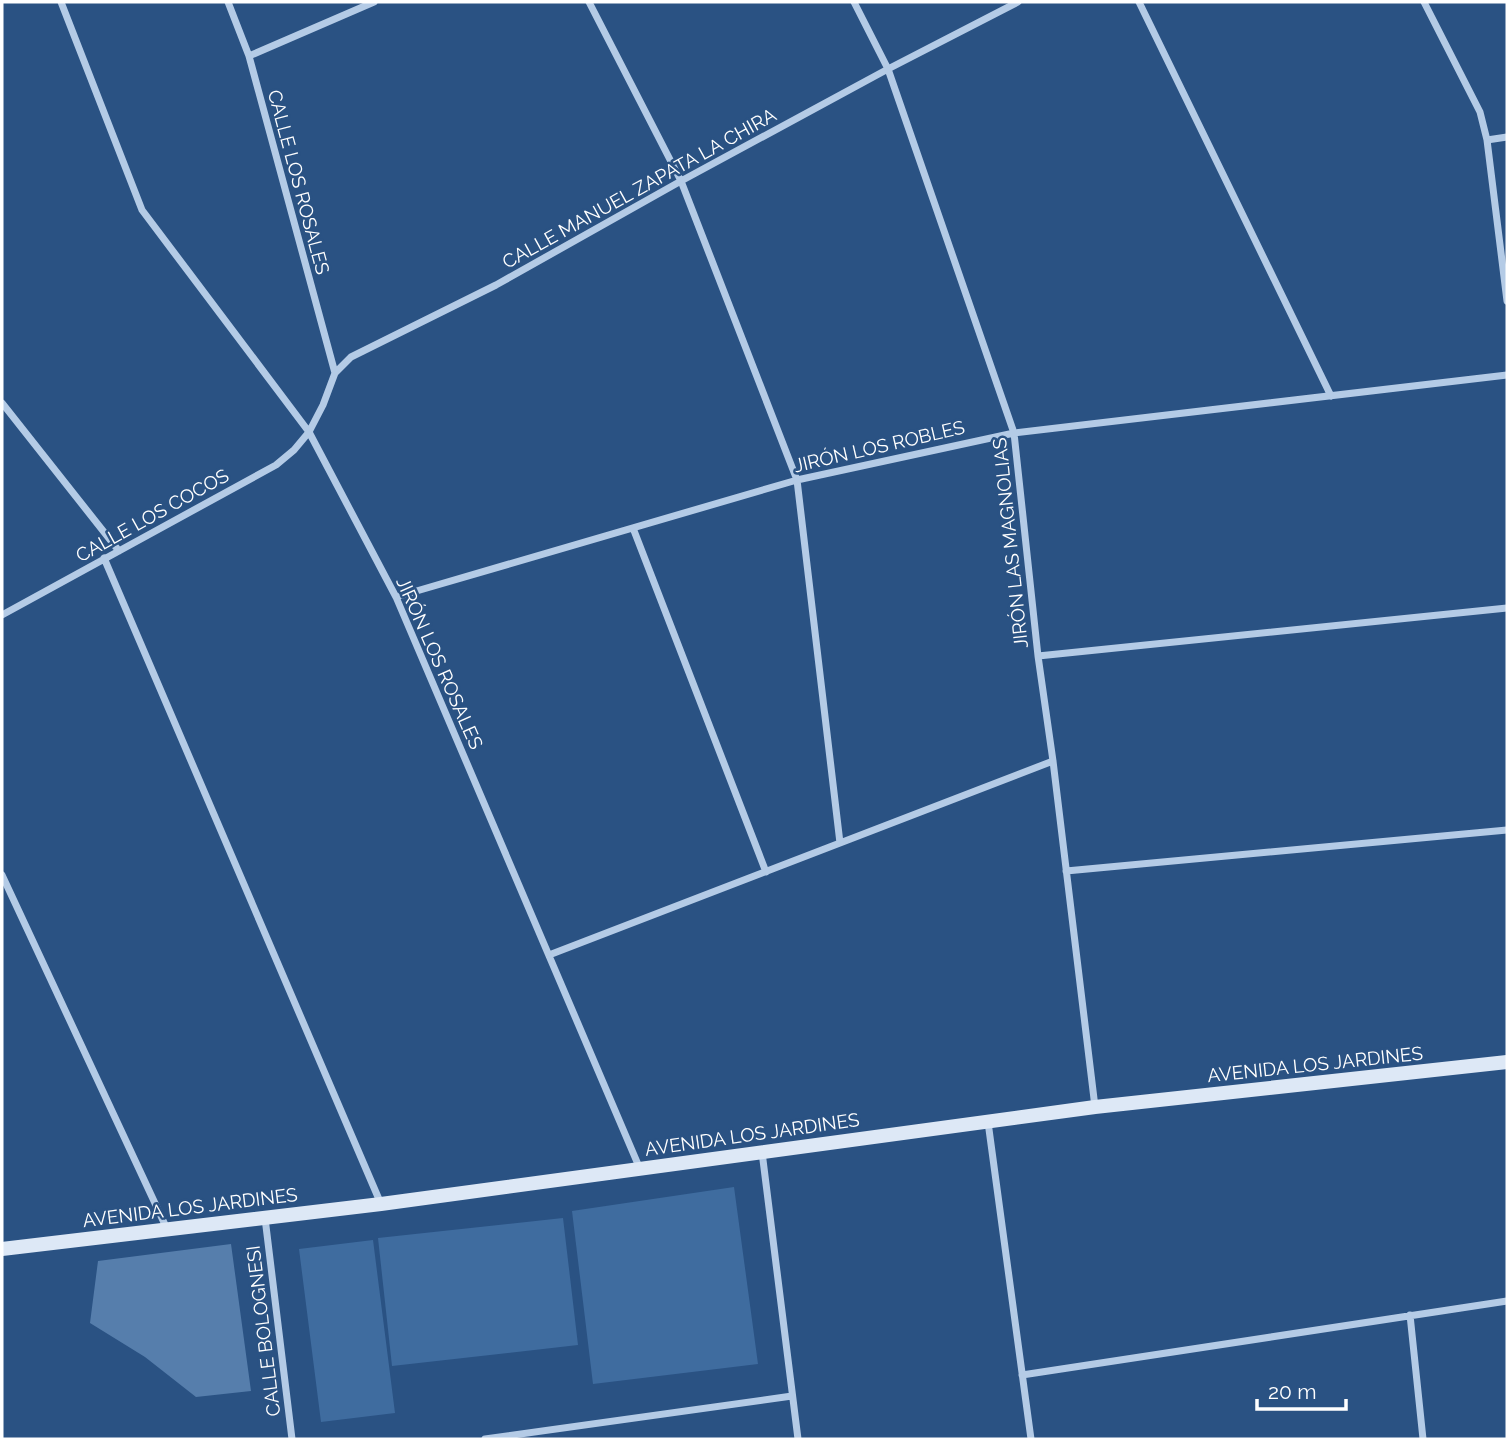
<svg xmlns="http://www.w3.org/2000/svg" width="1509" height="1441" font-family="Raleway,sans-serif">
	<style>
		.green { fill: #3f6c9f }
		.building { fill: #567eac }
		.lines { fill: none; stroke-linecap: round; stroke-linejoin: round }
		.street { stroke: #b4cbe6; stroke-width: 7 }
		.secondary { stroke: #dde8f6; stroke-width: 14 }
		.labels { text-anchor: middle; stroke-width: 5; stroke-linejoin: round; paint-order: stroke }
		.street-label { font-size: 19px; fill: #fff; stroke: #2a5283 }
	</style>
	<rect width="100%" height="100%" fill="#2a5283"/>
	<path class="green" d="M 734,1187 L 758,1364 L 593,1384 L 572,1211 Z
		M 563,1218 L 578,1345 L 392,1366 L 378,1238 Z
		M 373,1240 L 395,1413 L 321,1422 L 299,1249 Z"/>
	<path class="building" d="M 231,1244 L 251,1391 L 196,1397 L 145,1357 L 90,1323 L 98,1261 Z"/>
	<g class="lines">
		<path class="street" d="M 61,2 L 142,210 L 309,432 L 396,597 L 640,1169
			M 228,2 L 249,56 L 335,373
			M 589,2 L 681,181 L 797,480 L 840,843
			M 854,2 L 888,69 L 1014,433 L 1038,656 L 1053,761 L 1095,1107
			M 1139,2 L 1331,396
			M 1424,2 L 1480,112 L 1487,140 L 1507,301
			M 249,56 L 374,2
			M 1487,140 L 1507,137
			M 2,403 L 119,551
			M 633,528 L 766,872
			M 104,558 L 381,1204
			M 396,597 L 797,480 L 1014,433 L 1507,375
			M 2,615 L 276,465 L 294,450 L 309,432 L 323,405 L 335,373 L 351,357 L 496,285 L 681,181 L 888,69 L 1018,2
			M 1038,656 L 1507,608
			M 1066,871 L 1507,830
			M 2,875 L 167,1229
			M 549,955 L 1053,761
			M 988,1122 L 1031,1439
			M 762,1152 L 798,1439
			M 265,1218 L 292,1439
			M 1410,1315 L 1423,1439
			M 1022,1375 L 1507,1301
			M 485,1439 L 792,1396"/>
		<path class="secondary" d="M 2,1249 L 381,1204 L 1095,1107 L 1507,1062"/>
	</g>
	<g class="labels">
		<g class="street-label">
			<text transform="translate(299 182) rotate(75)" y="7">CALLE LOS ROSALES</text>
			<text transform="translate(639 188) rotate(-29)" y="7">CALLE MANUEL ZAPATA LA CHIRA</text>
			<text transform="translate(879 446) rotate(-13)" y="7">JIRÓN LOS ROBLES</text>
			<text transform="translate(152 515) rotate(-29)" y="7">CALLE LOS COCOS</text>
			<text transform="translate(1010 543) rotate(-96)" y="7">JIRÓN LAS MAGNOLIAS</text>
			<text transform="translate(440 663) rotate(66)" y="7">JIRÓN LOS ROSALES</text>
			<text transform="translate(1315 1064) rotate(-6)" y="7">AVENIDA LOS JARDINES</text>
			<text transform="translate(752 1134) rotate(-8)" y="7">AVENIDA LOS JARDINES</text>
			<text transform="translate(190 1207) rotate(-7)" y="7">AVENIDA LOS JARDINES</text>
			<text transform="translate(263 1331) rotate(-97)" y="7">CALLE BOLOGNESI</text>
		</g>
	</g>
	<rect width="1509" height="1441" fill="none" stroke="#ffffff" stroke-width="7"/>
	<path d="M1257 1399v10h89v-10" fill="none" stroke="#ffffff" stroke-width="3.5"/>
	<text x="1268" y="1399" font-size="21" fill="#ffffff" stroke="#2a5283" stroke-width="5" paint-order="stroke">20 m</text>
</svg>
